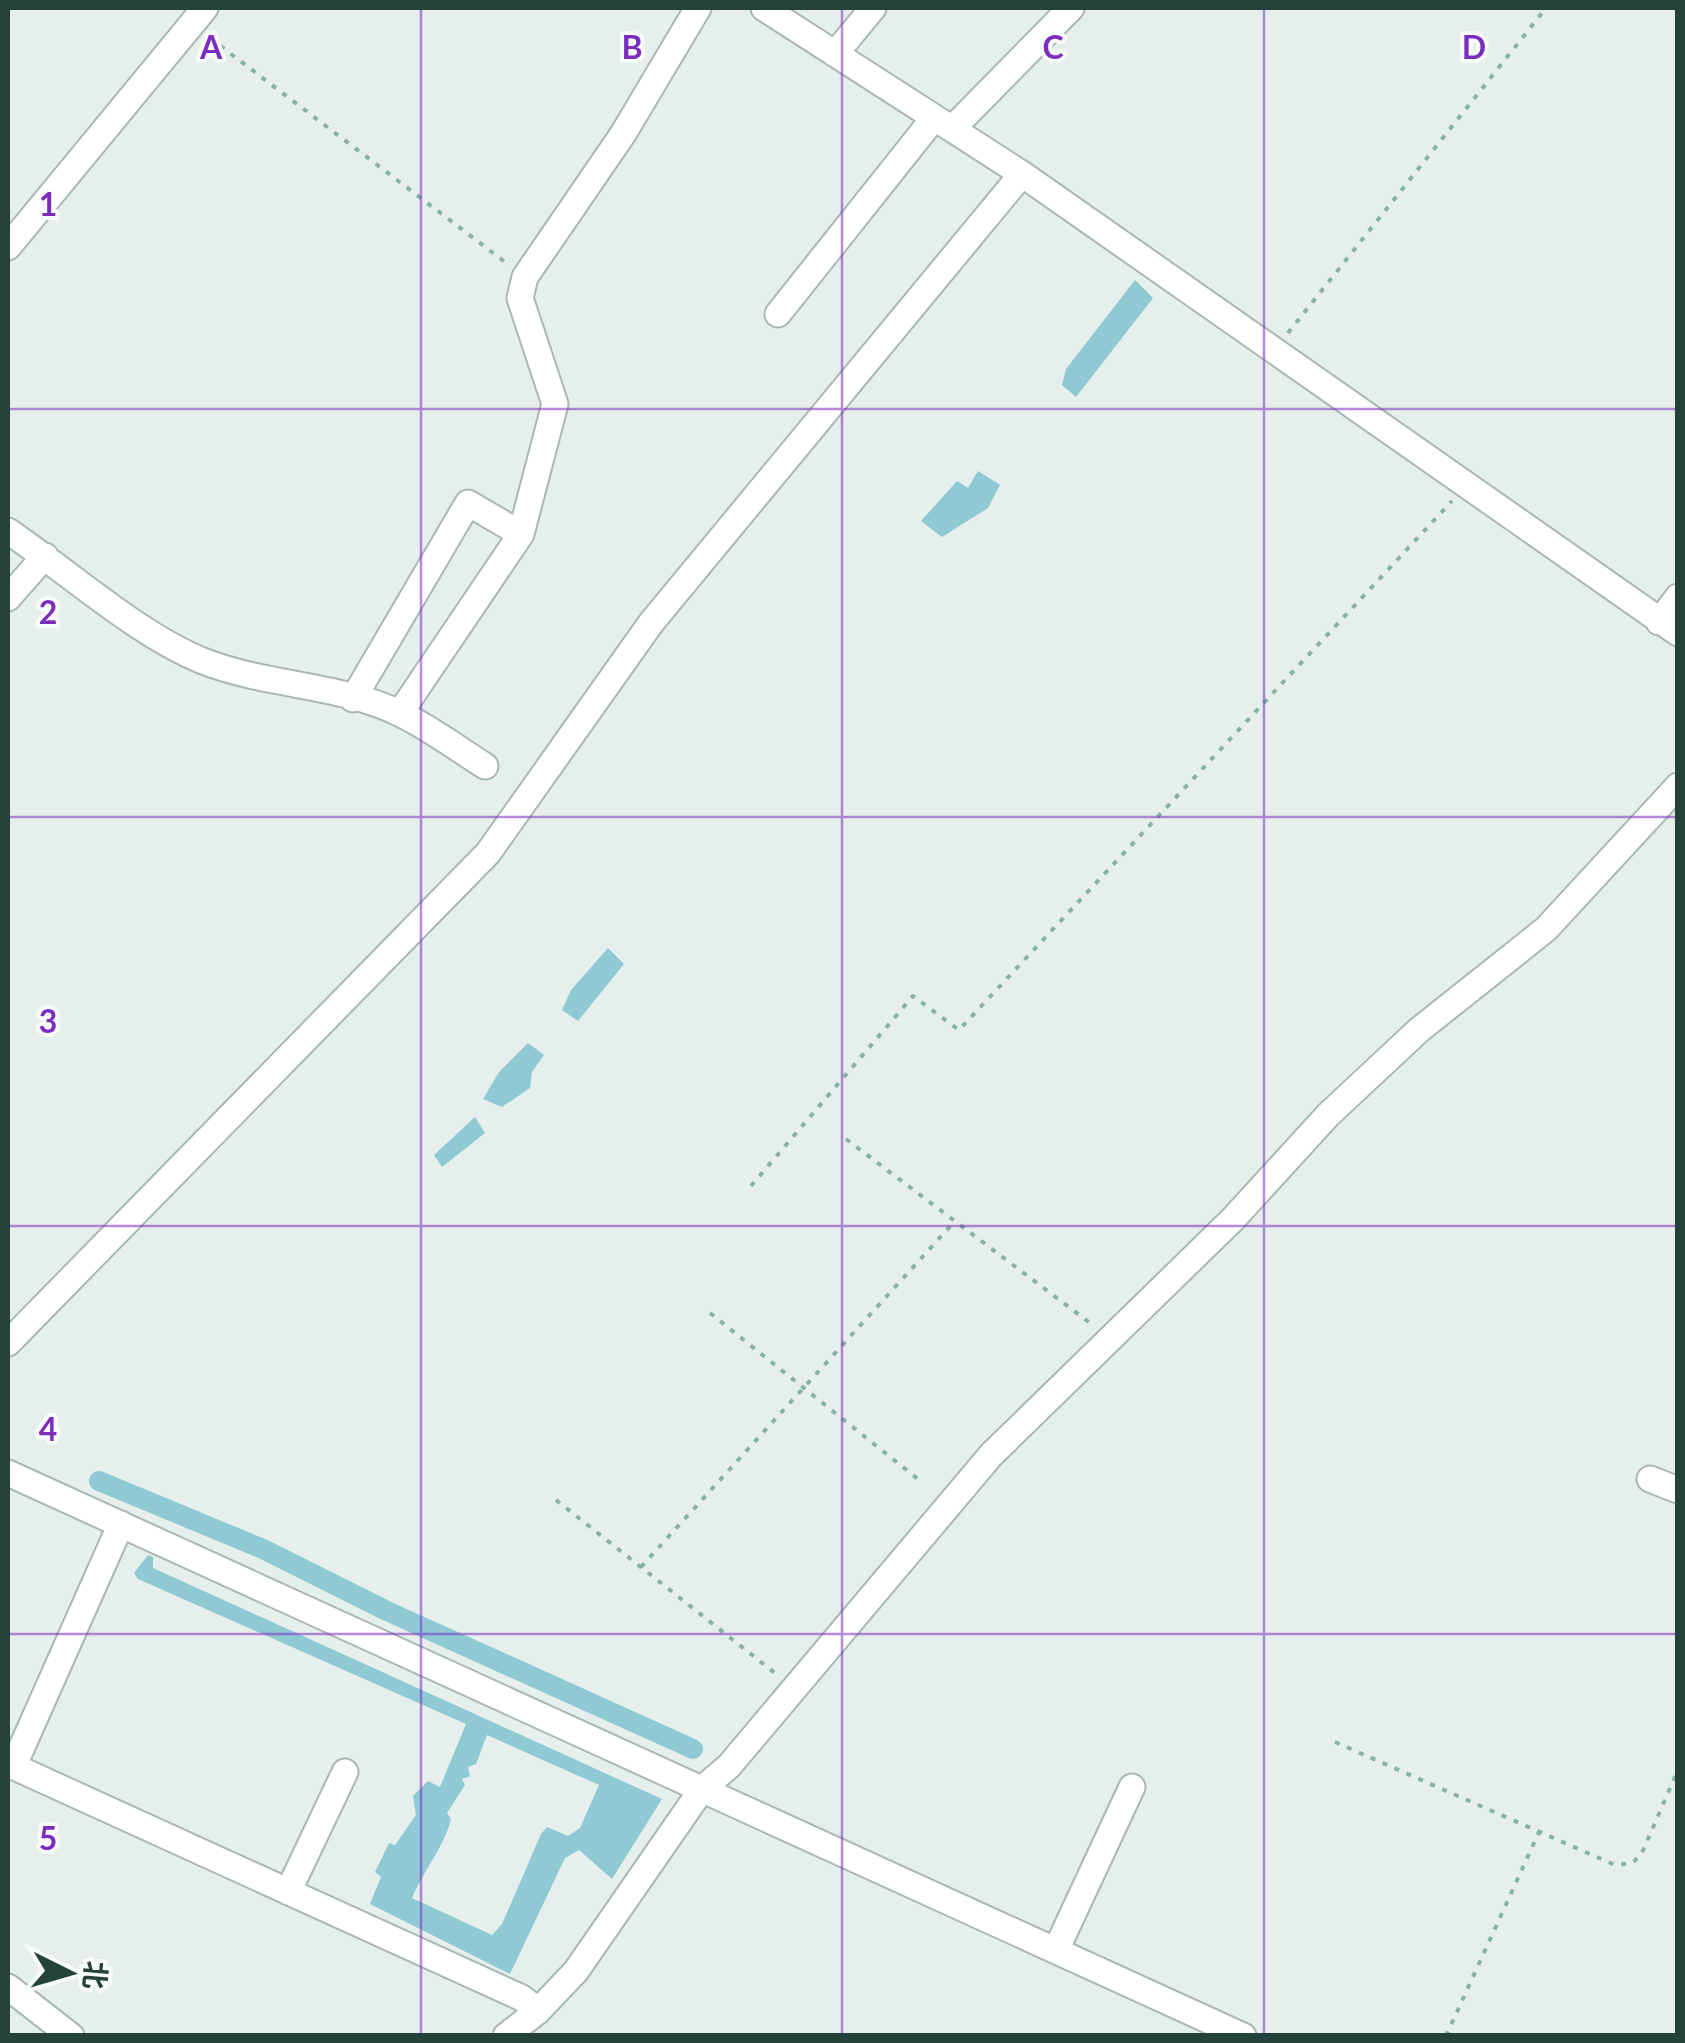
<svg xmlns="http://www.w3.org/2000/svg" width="1685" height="2043" font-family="Lato,'Noto Sans SC',sans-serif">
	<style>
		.water { fill: #8ec9d4; fill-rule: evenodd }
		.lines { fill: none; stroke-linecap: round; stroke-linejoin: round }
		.canal { stroke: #8ec9d4; stroke-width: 20 }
		.minor-casing { stroke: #a8b8b2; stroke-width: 29 }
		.path { stroke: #86b3a5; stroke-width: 4; stroke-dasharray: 5 8; stroke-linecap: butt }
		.minor { stroke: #fff; stroke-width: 25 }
		.grid { fill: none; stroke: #7b2cbf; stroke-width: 2.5; stroke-opacity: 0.55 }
		.grid-label { font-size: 32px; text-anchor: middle; font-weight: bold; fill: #7b2cbf; stroke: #f7fbf9; stroke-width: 8; stroke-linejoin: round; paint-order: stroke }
	</style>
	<rect width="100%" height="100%" fill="#e6efeb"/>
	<path class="water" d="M 1135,280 L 1153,298 L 1076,397 L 1062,385 L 1066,369 Z
		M 978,471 L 1000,485 L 988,508 L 942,537 L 921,521 L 957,481 L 968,488 Z
		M 608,948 L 624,964 L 578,1021 L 562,1010 L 571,990 Z
		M 528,1043 L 544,1055 L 532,1072 L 530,1088 L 502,1107 L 483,1099 L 499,1072 Z
		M 475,1117 L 485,1133 L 442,1167 L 434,1155 Z
		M 148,1555 L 153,1557 L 153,1568 L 662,1799 L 612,1879 L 579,1850 L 565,1858 L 510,1974 L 370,1904 L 381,1877 L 375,1872 L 389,1843 L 395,1845 L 416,1815 L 413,1796 L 428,1781 L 440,1787 L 466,1724 L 138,1579 L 134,1573 ZM 487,1735 L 599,1785 L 580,1828 L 568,1836 L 547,1827 L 541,1834 L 502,1924 L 492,1935 L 412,1898 C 424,1870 444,1847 451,1819 L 447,1813 L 465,1785 L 462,1779 L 470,1776 L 468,1767 L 476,1764 Z"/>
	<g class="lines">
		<path class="canal" d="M 99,1481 L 263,1549 L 387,1611 L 693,1749"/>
		<g class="minor-casing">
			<path id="minor" d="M 764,8 L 1022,174 L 1678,633
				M 835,54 L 873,8
				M 952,129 L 1071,8
				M 8,247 L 205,8
				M 778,314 L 934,118
				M 8,531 C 67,571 138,635 203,661 C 266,686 341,684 401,714 C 430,728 458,749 485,766
				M 8,598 L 45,556
				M 1659,622 L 1678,597
				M 353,699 L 468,503 L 521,534
				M 400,713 L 521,534 L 555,404 L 520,298 L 525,277 L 623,134 L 698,8
				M 8,1343 L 488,853 L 651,623 L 1022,174
				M 8,1473 L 1243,2036
				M 1650,1479 L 1678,1490
				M 8,1764 L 522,1998 L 538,2011
				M 13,1767 L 121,1524
				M 288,1892 L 345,1772
				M 1056,1950 L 1132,1787
				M 8,1987 L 71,2036
				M 506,2036 L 538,2011 L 576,1971 L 702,1789 L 729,1766 L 991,1455 L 1233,1219 L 1328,1115 L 1419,1030 L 1546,929 L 1678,786"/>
		</g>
		<path class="path" d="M 210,38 L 509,265
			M 1288,333 L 1546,8
			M 846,1139 L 1094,1326
			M 751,1186 L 913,996 L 959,1030 L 1452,501
			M 710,1313 L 919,1480
			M 556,1500 L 780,1677
			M 641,1567 L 955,1221
			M 1335,1742 L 1615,1865 L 1632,1863 L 1641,1855 L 1678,1770
			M 1446,2036 L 1539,1832"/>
		<use href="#minor" class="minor"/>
	</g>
	<path class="grid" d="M 421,8 L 421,2036M 842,8 L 842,2036M 1264,8 L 1264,2036M 8,409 L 1678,409M 8,817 L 1678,817M 8,1226 L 1678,1226M 8,1634 L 1678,1634"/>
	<g class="grid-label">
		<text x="211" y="59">A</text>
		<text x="632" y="59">B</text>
		<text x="1053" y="59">C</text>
		<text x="1474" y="59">D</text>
		<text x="48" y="216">1</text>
		<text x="48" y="624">2</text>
		<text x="48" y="1033">3</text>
		<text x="48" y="1441">4</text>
		<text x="48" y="1850">5</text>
	</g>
	<rect width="1685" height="2043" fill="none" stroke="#24423a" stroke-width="20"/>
	<g transform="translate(70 1973) rotate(95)" stroke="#f7fbf9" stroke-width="8" paint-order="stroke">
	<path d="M0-8L18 38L0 25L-18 38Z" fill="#24423a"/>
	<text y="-15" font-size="28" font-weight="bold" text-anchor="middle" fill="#24423a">北</text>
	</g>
</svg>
